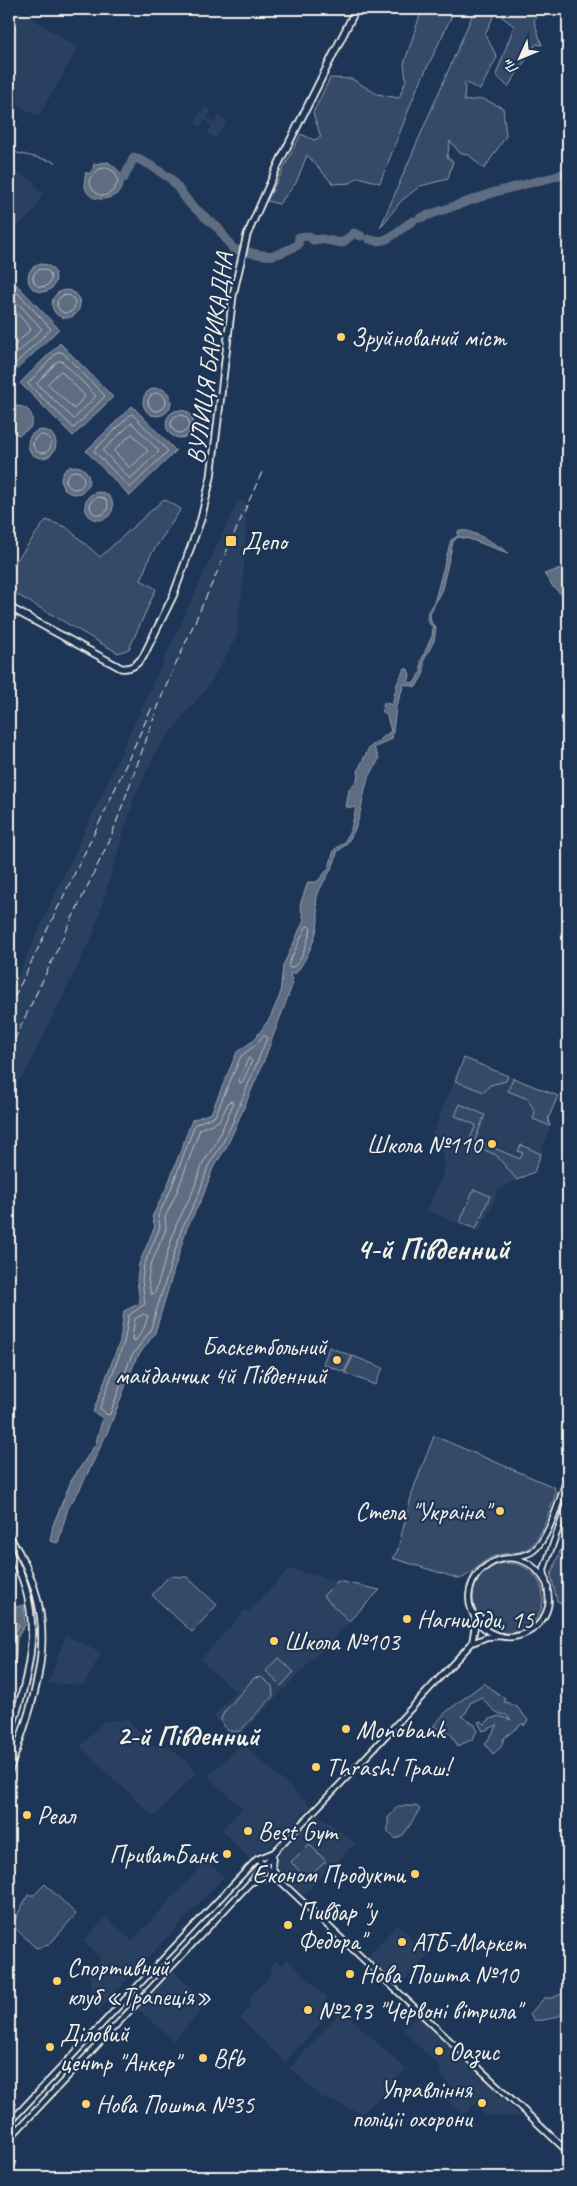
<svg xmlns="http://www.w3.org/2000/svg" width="577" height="2186" font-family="Caveat,sans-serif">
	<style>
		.built { fill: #2a4060 }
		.green { fill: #354a67; stroke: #949ea8 }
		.water { fill: #5e6d82; stroke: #9aa2ab }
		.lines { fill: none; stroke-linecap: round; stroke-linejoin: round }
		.shore { stroke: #b8bcbf; stroke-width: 1 }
		.stream { stroke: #9aa2ab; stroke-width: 1 }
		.river { stroke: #5e6d82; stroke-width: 9 }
		.tertiary-casing { stroke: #f4f1e8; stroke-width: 8 }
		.primary-casing { stroke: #f4f1e8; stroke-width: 9 }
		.tertiary { stroke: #1d3557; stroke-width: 4.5 }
		.primary { stroke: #1d3557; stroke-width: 5.5 }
		.rail { stroke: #f4f1e8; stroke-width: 1; stroke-dasharray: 8 4; stroke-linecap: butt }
		.poi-dot { fill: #ffd166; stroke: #1d3557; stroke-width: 2 }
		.labels { text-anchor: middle; stroke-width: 4.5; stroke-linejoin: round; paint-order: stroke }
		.poi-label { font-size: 25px; fill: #f4f1e8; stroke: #1d3557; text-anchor: start }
		.street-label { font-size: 25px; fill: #f4f1e8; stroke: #1d3557 }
		.quarter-label { font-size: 28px; font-weight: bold; fill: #f4f1e8; stroke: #1d3557 }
		.district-label { font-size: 30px; font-weight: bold; fill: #f4f1e8; stroke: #1d3557 }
	</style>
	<rect width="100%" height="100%" fill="#1d3557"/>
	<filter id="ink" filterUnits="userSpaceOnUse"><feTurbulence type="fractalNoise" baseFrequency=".02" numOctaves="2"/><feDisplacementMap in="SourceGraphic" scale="10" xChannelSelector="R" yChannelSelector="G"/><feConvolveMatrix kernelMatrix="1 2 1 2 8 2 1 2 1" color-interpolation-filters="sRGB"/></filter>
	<g filter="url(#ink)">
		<path class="built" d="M 9,9 L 18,9 L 78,48 L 38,117 L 9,100 Z
			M 205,107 L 212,111 L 207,118 L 214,123 L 219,116 L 227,122 L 215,139 L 207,133 L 212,126 L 205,120 L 200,127 L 194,123 Z
			M 9,167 L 34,182 L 37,189 L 43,193 L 32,214 L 9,233 Z
			M 238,500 L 247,503 L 243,585 L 236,638 L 210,684 L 156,751 L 134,799 L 93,935 L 25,1073 L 9,1096 L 9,994 Z
			M 464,1058 L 558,1096 L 548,1119 L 550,1126 L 543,1148 L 534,1172 L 499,1189 L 480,1232 L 427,1211 L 446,1165 L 438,1141 L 431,1137 Z
			M 289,1569 L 380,1590 L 237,1738 L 213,1716 L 236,1692 L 200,1660 L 245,1610 L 248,1612 Z
			M 66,1635 L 101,1653 L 84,1685 L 48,1683 Z
			M 127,1719 L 154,1746 L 170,1747 L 197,1772 L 154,1817 L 80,1747 L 104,1721 Z
			M 242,1743 L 311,1806 L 268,1849 L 257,1852 L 249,1859 L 222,1830 L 242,1808 L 208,1777 Z
			M 318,1815 L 356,1843 L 303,1895 L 281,1875 L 277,1867 L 278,1858 L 281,1852 Z
			M 206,1861 L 224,1877 L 98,2011 L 89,1974 L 101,1959 L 83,1941 L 106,1917 L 132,1941 Z
			M 397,1924 L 429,1955 L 399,1986 L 368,1957 Z
			M 287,1959 L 328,1998 L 323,2004 L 331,2012 L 285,2062 L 240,2018 L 250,2006 L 250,1998 L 272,1972 L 269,1967 L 276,1960 L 282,1966 Z
			M 174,1971 L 208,2004 L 173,2041 L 138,2009 Z
			M 343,2011 L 406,2069 L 363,2114 L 321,2097 L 290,2068 L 338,2014 Z
			M 417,2015 L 522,2117 L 486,2116 L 474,2104 L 468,2112 L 462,2115 L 446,2099 L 450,2085 L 439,2073 L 442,2069 L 403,2030 Z"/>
		<path class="green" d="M 422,9 L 455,9 L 416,91 L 380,183 L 358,177 L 351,183 L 333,184 L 307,155 L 296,183 L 279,204 L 267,201 L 301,134 L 314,140 L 321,137 L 313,113 L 330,78 L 352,79 L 377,94 L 399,98 L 406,80 L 404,64 Z
			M 475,9 L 497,9 L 485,34 L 497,57 L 480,90 L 465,82 L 464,101 L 483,99 L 503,108 L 506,136 L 484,169 L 469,155 L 460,153 L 450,141 L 447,158 L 453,161 L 448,179 L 420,186 L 401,201 L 380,228 Z
			M 506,9 L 539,9 L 534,21 L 542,45 L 536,44 L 508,87 L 496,75 L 514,26 L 502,17 Z
			M 164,499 L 181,509 L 150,556 L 141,580 L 156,589 L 129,649 L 118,653 L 9,590 L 9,562 L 14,564 L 46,520 L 66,527 L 100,557 Z
			M 464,1058 L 508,1076 L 506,1081 L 490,1085 L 484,1092 L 455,1081 Z
			M 513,1078 L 558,1096 L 548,1119 L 550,1126 L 533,1119 L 535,1112 L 528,1099 L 508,1091 Z
			M 460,1104 L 485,1115 L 475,1140 L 520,1159 L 523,1153 L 518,1151 L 521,1145 L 541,1154 L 534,1172 L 517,1180 L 496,1155 L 468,1143 L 476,1125 L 455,1116 Z
			M 474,1189 L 490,1196 L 476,1229 L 460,1222 Z
			M 329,1347 L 352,1356 L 344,1372 L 323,1364 Z
			M 353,1356 L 383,1368 L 375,1385 L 345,1373 Z
			M 434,1436 L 554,1487 L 556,1493 C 549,1510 541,1546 522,1551 C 512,1554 502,1553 492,1557 C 479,1563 473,1574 460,1579 L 392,1558 L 397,1552 L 413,1490 Z
			M 568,1530 L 568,1607 L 557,1601 L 551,1575 Z
			M473 1598a35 35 0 1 1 70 0a35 35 0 1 1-70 0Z
			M 169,1576 L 187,1577 L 217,1605 L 192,1632 L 152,1595 Z
			M 338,1581 L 380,1590 L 349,1621 L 323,1596 Z
			M 278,1658 L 294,1672 L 281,1686 L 266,1671 Z
			M 261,1677 L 272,1686 L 273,1696 L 240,1731 C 229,1732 223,1731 221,1719 L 224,1712 L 254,1678 Z
			M 484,1683 L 505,1699 L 505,1703 L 507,1702 L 517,1707 L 528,1720 L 524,1726 L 523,1723 L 504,1738 L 501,1747 L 493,1754 L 485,1744 L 498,1725 L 483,1731 L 478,1722 L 481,1721 L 485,1724 L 490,1719 L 499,1716 L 511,1720 L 506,1715 C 495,1715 487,1703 481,1697 L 470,1703 L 466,1713 L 461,1716 L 475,1725 L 477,1730 L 473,1739 L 458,1746 L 450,1733 L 433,1726 L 446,1712 Z
			M 398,1806 L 416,1806 L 420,1809 L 404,1834 L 396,1839 L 388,1832 L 388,1818 Z
			M 309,1844 L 326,1861 L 307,1879 L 291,1862 Z
			M 45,1884 L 76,1914 L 49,1945 L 36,1948 L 12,1925 L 28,1895 L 34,1895 Z
			M 568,1991 L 568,2011 C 561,2016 543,2022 534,2020 L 530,2014 L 544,1998 L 552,1998 Z"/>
		<path class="water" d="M 108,162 C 156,193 73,222 86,172 L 89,174 L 93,169 L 94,164 Z
			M28 278a14 14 0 1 1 28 0a14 14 0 1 1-28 0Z
			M 16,284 L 59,329 L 13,373 L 9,368 L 9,292 Z
			M52 304a14 14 0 1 1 28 0a14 14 0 1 1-28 0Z
			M 60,343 L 113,397 L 73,436 L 20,383 Z
			M143 402a14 14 0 1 1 28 0a14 14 0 1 1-28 0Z
			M 16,406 C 29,406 36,416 30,428 L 19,435 L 9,431 L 9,410 Z
			M 132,406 L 176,451 L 130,496 L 86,451 Z
			M166 424a14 14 0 1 1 28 0a14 14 0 1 1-28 0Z
			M28 444a14 14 0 1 1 28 0a14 14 0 1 1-28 0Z
			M61 480a14 14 0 1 1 28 0a14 14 0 1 1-28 0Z
			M85 506a14 14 0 1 1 28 0a14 14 0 1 1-28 0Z
			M 458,531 C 462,531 467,530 470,532 C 478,534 504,548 508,553 L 469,539 L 458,537 L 453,542 L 442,589 L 430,614 L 431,622 L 436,628 L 434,641 L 424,660 L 424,673 L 416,687 L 404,684 L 396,707 L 392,739 L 374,748 L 379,758 C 376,767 368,776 366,786 C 360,809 359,837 337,852 C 335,869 323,879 318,894 C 314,904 319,910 318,920 C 318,935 306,961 296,973 L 290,974 L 293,983 L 263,1063 L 236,1126 L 226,1148 L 213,1168 L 203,1196 L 186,1230 L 155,1333 L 136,1359 L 108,1431 L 80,1489 L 68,1508 L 58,1543 L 50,1541 L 53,1525 L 71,1481 L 95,1445 L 103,1418 L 93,1412 L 120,1341 L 124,1311 L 140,1303 L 137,1280 L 139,1264 L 155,1226 L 152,1217 L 167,1187 L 192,1120 L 211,1113 L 237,1052 L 254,1040 L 270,1018 L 280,995 L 283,966 L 304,920 L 300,905 L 308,882 L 317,882 L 329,868 L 334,850 L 344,843 L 351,829 L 356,808 L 346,807 L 349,790 L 357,780 L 359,768 L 369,748 L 391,731 L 387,716 L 382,711 L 384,702 L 392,705 L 397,684 L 404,669 L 408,669 L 410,676 L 408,682 L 414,683 L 421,672 L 421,661 L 432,636 L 433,628 L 427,620 L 428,611 L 434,603 L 451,540 L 458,536 Z
			M 560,569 L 568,571 L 568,600 L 554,588 L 544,574 Z
			M 24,1605 L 25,1625 L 17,1638 L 16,1657 L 9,1686 L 9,1622 L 16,1607 Z"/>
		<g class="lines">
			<path class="shore" d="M 107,168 L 115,172 L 118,182 C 116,186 114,191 110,193 C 100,201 90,189 89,180 L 99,169 Z
				M33 278a9 9 0 1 1 18 0a9 9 0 1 1-18 0Z
				M57 304a9 9 0 1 1 18 0a9 9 0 1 1-18 0Z
				M 9,295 L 18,293 L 51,329 L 14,365 L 9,365
				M 9,301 L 16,301 L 42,329 L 12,358 L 9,359
				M 9,309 L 14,309 L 31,329 L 9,351
				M 58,352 L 62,352 L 105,396 L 74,428 L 28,384 Z
				M 58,361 L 62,361 L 96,396 L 74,419 L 37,384 Z
				M 61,371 L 85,396 L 74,409 L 48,384 Z
				M148 402a9 9 0 1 1 18 0a9 9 0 1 1-18 0Z
				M 132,414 L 168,451 L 130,488 L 94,451 Z
				M171 424a9 9 0 1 1 18 0a9 9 0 1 1-18 0Z
				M 132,423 L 159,451 L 130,479 L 103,451 Z
				M 132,434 L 148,451 L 130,468 L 114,451 Z
				M33 444a9 9 0 1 1 18 0a9 9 0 1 1-18 0Z
				M66 480a9 9 0 1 1 18 0a9 9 0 1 1-18 0Z
				M90 506a9 9 0 1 1 18 0a9 9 0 1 1-18 0Z
				M 309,926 L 311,929 C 308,939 301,967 290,968 L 288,965 L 306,927 Z
				M 263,1036 L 266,1036 L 267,1038 L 232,1124 L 221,1146 L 208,1166 L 199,1194 L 182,1228 L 150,1331 L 131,1357 L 110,1414 L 107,1415 L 100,1408 L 124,1342 L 129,1315 L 145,1304 L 142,1280 L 144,1265 L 160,1227 L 158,1216 L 171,1189 L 195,1124 L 215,1116 L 241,1056 L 257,1044 Z
				M 249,1058 L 252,1061 L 243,1081 L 240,1083 L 239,1079 Z
				M 232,1101 L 233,1104 L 216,1143 L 203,1163 L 193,1191 L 176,1225 L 155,1293 L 151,1294 L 148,1280 L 150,1267 L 166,1229 L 165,1217 L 177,1192 L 200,1129 L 219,1121 L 229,1102 Z
				M 144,1314 L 148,1316 L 144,1328 L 136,1340 L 133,1341 L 132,1338 L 135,1319 Z
				M 9,1625 L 16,1622 L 19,1625 L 12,1637 L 9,1666"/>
			<path class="stream" d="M 9,151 L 56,162"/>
			<path class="river" d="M 124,178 L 134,157 L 150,165 L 171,179 L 190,204 L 218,228 L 234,250 L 239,250
				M 420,218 L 495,192 L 558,176 L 568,171
				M 369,239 C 387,247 399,228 413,221
				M 247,252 C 272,258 274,257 298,245 L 299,237 L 309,236 L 313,240 L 321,239 L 342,243 L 354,233 L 361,236"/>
			<g class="tertiary-casing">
				<path id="tertiary" d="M 514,1557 C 521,1556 528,1555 533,1551 C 550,1538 560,1496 568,1476
					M 548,1587 C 519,1524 442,1578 479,1623 C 499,1648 540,1638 548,1607 C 551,1594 545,1582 544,1569 L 568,1502
					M 472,1643 L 475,1626 L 474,1617
					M 273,1856 L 272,1866 L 276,1875
					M 257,1859 L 568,2152
					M 250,1883 L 261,1878 L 276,1878
					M 9,2123 L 257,1859 L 272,1853
					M 9,2139 L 249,1884 L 276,1850 L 351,1773 L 472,1643 L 487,1637 L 501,1636"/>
			</g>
			<g class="primary-casing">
				<path id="primary" d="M 9,607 L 121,668 C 132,669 136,665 143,657 L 173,596 L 201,519 L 211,477 L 233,295 L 247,235 L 279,163 L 356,9
					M 9,1536 C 64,1620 40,1684 9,1771
					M 9,1551 C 47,1613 30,1673 9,1736
					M 9,1747 L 17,1749"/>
			</g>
			<use href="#tertiary" class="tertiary"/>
			<use href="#primary" class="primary"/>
			<path class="rail" d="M 9,1008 L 106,809 L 152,707
				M 9,1051 L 111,837 L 163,693 L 262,472"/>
		</g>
	</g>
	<g class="poi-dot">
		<circle cx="341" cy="337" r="5"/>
		<rect x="225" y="535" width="12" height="12" rx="2.5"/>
		<circle cx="492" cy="1144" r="5"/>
		<circle cx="337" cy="1360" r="5"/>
		<circle cx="500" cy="1511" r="5"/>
		<circle cx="407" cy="1619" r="5"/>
		<circle cx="274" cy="1641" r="5"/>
		<circle cx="346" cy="1729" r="5"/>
		<circle cx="316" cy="1767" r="5"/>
		<circle cx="27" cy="1815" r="5"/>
		<circle cx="248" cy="1831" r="5"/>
		<circle cx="227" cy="1854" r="5"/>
		<circle cx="415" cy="1874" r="5"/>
		<circle cx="288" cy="1925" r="5"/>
		<circle cx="402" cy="1942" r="5"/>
		<circle cx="350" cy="1974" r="5"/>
		<circle cx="57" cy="1981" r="5"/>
		<circle cx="308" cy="2010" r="5"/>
		<circle cx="50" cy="2047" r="5"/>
		<circle cx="439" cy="2051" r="5"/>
		<circle cx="203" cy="2058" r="5"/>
		<circle cx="482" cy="2103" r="5"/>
		<circle cx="86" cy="2104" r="5"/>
	</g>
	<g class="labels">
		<g class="poi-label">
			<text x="351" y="346">Зруйнований міст</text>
			<text x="242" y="550">Депо</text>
			<text x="482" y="1153" text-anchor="end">Школа №110</text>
			<text x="327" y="1355" text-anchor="end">Баскетбольний<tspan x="327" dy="29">майданчик 4й Південний</tspan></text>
			<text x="490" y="1520" text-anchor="end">Стела "Україна"</text>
			<text x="417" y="1628">Нагнибіди, 15</text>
			<text x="284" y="1650">Школа №103</text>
			<text x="356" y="1738">Monobank</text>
			<text x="326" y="1776">Thrash! Траш!</text>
			<text x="37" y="1824">Реал</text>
			<text x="258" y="1840">Best Gym</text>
			<text x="217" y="1863" text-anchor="end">ПриватБанк</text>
			<text x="405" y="1883" text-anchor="end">Економ Продукти</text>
			<text x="298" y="1920">Пивбар "у<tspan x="298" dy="29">Федора"</tspan></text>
			<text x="412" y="1951">АТБ-Маркет</text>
			<text x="67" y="1976">Спортивний<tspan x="67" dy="29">клуб «Трапеція»</tspan></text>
			<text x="360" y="1983">Нова Пошта №10</text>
			<text x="318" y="2019">№293 "Червоні вітрила"</text>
			<text x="60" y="2042">Діловий<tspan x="60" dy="29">центр "Анкер"</tspan></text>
			<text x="449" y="2060">Оазис</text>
			<text x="213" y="2067">Bfb</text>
			<text x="472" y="2098" text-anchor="end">Управлiння<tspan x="472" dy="29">полiцii охорони</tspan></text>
			<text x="96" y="2113">Нова Пошта №35</text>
		</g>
		<g class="street-label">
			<text transform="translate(209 358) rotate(-82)" y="9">ВУЛИЦЯ БАРИКАДНА</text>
		</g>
		<g class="quarter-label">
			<text x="188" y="1745">2-й Південний</text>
		</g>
		<g class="district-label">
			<text x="433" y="1259">4-й Південний</text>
		</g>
	</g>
	<rect width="577" height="2186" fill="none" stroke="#1d3557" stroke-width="30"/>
	<rect x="15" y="15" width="547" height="2156" fill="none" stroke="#f4f1e8" stroke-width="2" filter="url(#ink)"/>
	<g transform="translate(520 58) rotate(226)" stroke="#1d3557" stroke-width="4" paint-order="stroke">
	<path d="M0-4L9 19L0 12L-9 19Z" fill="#f4f1e8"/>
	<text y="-8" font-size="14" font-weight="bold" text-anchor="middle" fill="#f4f1e8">Пн</text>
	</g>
</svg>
